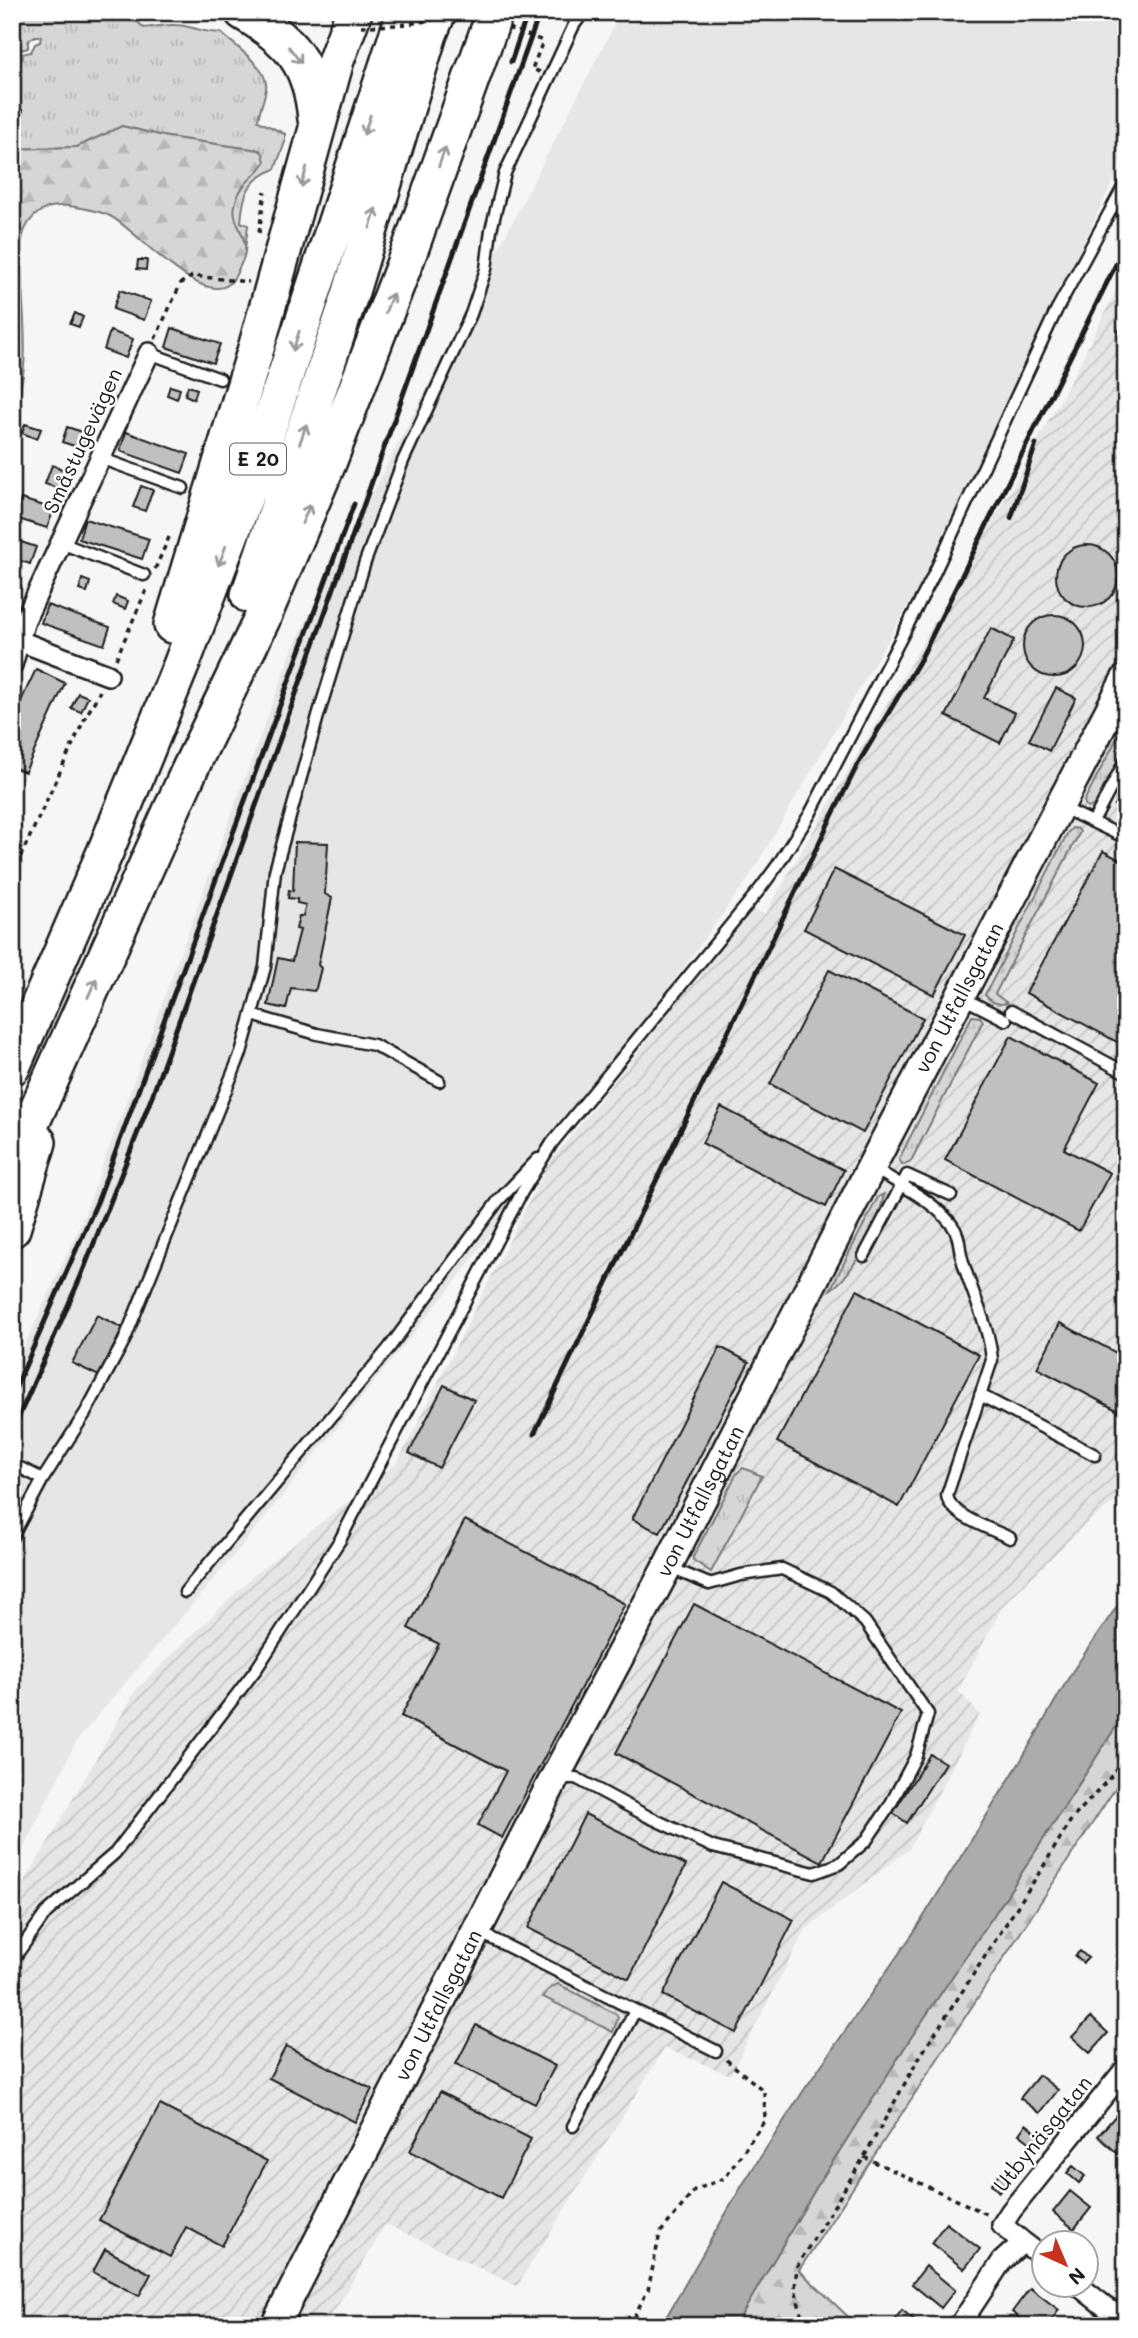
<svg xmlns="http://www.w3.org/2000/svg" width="1138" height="2338" font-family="Mali,sans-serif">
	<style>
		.built { fill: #e6e6e6 }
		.industrial { fill: url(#industrial-furrows) }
		.grass { fill: url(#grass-tufts); stroke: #797979; stroke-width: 2 }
		.forest { fill: url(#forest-firs); stroke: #797979; stroke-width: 2 }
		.water { fill: #acacac; stroke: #727272; stroke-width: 2 }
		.building { fill: #c0c0c0; stroke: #1c1c1c; stroke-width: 2 }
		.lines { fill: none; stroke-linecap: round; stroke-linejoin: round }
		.lane-casing { stroke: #1c1c1c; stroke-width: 15 }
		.street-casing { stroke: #1c1c1c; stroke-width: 24 }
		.secondary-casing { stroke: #1c1c1c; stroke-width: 33 }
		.highway-casing { stroke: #1c1c1c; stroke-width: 40 }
		.path { stroke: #1c1c1c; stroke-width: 3.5; stroke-dasharray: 5 5; stroke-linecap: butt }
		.lane { stroke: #fff; stroke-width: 10 }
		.street { stroke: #fff; stroke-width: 19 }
		.secondary { stroke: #fff; stroke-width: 28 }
		.highway { stroke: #fff; stroke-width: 35 }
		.rail { stroke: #1c1c1c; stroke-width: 5 }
		.path-bridge { stroke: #1c1c1c; stroke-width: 3.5; stroke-dasharray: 5 5; stroke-linecap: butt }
		.oneway { stroke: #999 }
		.labels { text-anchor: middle; stroke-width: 5; stroke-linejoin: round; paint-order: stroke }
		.shield { fill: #fff; stroke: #606060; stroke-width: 2 }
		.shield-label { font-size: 19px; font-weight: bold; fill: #1c1c1c }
		.street-label { font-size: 21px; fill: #1c1c1c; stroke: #fff }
	</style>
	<defs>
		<pattern id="industrial-furrows" width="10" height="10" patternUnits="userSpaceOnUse" patternTransform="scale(1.75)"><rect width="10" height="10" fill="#e6e6e6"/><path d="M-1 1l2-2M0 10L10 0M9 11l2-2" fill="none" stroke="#c5c5c5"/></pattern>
		<pattern id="grass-tufts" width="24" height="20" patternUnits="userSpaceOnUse" patternTransform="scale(1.75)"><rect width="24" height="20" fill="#d6d6d6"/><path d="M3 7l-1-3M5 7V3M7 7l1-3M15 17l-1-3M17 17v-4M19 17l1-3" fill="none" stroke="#b7b7b7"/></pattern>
		<pattern id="forest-firs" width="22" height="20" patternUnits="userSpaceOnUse" patternTransform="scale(1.75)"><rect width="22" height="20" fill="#d6d6d6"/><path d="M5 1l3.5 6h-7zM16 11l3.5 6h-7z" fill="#b7b7b7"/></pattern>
	</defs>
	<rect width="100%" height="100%" fill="#f6f6f6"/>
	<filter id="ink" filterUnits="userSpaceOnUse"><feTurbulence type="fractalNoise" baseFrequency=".0143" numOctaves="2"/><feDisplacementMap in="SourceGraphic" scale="14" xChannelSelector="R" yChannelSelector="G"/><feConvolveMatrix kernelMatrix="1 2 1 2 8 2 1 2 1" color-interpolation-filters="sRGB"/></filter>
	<g filter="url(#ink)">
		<path class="built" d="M 621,12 L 1126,12 L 1126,154 L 917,590 L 750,876 L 456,1281 L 235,1554 L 77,1740 L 12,1871 L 12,1373 L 83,1219 L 293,647 Z"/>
		<path class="industrial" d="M 1126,276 L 1126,1493 L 1082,1527 L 1003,1606 L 958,1691 L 980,1714 L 909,1849 L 805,1930 L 730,2075 L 665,2048 L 517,2286 L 386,2224 L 326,2326 L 12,2326 L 12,1904 L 136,1690 L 254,1575 L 398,1462 L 547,1166 L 752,909 L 765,914 L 996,516 L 1077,369 L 1119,284 Z"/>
		<path class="grass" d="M 12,12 L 119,12 L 139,23 L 144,28 C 158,26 175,23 189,27 C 203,30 205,33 221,33 C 235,46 269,68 266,88 C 265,99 259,109 258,121 L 285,134 L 285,142 L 275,169 C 247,180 243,195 241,222 L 248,225 L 245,250 C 243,240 238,233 235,223 C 229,201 244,181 260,169 L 259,150 L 167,137 L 122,126 L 77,147 L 12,149 L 12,63 L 19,63 L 23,58 L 22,54 L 31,52 L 35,44 L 40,42 L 41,36 L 35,36 L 28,41 L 28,48 L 17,51 L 12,61 Z
			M 1126,721 L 1126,746 L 1098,802 L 1089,808 L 1086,807 L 1084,801 Z
			M 1072,828 L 1078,829 L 1080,832 L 995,994 L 1007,1003 C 998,1006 990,1001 985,995 L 1068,832 Z
			M 972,1016 L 980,1017 L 983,1021 L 911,1161 L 903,1165 L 899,1159 Z
			M 884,1194 C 880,1220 853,1277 830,1290 L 878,1197 Z
			M 743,1468 L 762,1476 L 711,1572 L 693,1560 L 693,1557 L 737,1473 Z
			M 558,1984 L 616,2014 L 618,2018 L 613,2032 L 543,1997 L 548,1990 Z"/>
		<path class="forest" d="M 122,126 L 167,137 L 259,150 L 263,153 L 265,162 C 254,179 240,182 235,205 C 231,222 247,234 245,251 C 245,255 242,262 240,266 C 237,272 235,279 229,284 C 200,307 135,228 110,216 C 98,210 83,208 69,206 C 52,205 38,208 28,224 C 17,242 21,261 22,281 C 23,325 32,371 12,412 L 12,149 L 77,147 Z
			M 1126,1711 L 1126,1772 L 799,2270 L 858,2326 L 735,2326 L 816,2188 L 910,2039 L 1004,1900 Z"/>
		<path class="water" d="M 1126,1593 L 1126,1711 L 1004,1900 L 910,2039 L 816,2188 L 735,2326 L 661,2326 L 743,2184 L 802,2093 L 914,1932 L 1020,1762 L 1072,1672 Z"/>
		<path class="building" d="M 138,260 L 147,260 L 146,270 L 137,269 Z
			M 120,290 L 151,301 L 144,320 L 113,309 Z
			M 75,313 L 83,317 L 79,327 L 70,324 Z
			M 1126,317 L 1126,336 L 1118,332 Z
			M 172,328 L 220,344 L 213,363 L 166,347 Z
			M 110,331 L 133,339 L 126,358 L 104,350 Z
			M 170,386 L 180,389 L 177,399 L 167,395 Z
			M 188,386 L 197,389 L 194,399 L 185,395 Z
			M 25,424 L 41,429 L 37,439 L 22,433 Z
			M 67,427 L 89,434 L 84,449 L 62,442 Z
			M 126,432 L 189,454 L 182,473 L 120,451 Z
			M 52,465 L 72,473 L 65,491 L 45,484 Z
			M 141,486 L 153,490 L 145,511 L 133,507 Z
			M 21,499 L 54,509 L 47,528 L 15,518 Z
			M 85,519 L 149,539 L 142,559 L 79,539 Z
			M 12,539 L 36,547 L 30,564 L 12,558 Z
			M1056 576a31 31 0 1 1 62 0a31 31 0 1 1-62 0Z
			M 82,579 L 90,582 L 87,592 L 79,590 Z
			M 12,583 L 21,586 L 15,600 L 12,599 Z
			M 116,596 L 128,601 L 125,609 L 113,604 Z
			M 47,605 L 110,627 L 104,645 L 41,623 Z
			M1023 646a31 31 0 1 1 62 0a31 31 0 1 1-62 0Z
			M 991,628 L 1014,640 L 984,698 L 1015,713 L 1000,743 L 946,716 Z
			M 36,669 L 65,683 L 25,772 L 12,767 L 12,720 Z
			M 1056,688 L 1076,698 L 1049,751 L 1029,740 Z
			M 78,693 L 88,697 L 81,712 L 71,708 Z
			M 1126,786 L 1126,810 L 1115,805 Z
			M 12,822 L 20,825 L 13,843 L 12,843 Z
			M 295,842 L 328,843 L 325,894 L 332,898 L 318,965 L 321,968 L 316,988 L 314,991 L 291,988 L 286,1009 L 268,1005 L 278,958 L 292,961 L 300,930 L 296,929 L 299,916 L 303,916 L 306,905 L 297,903 L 297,899 L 288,898 L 289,890 L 293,891 Z
			M 1103,851 L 1126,863 L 1126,1026 L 1117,1042 L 1026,993 Z
			M 834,869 L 965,935 L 934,995 L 804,929 Z
			M 829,970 L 923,1018 L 863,1133 L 770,1084 Z
			M 1011,1036 L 1099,1083 L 1064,1149 L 1110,1173 L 1079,1231 L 945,1160 Z
			M 721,1107 L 844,1170 L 826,1207 L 702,1143 Z
			M 857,1290 L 979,1355 L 899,1507 L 777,1442 Z
			M 97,1315 L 123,1328 L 99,1376 L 72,1363 Z
			M 1060,1323 L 1126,1358 L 1126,1415 L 1037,1368 Z
			M 720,1347 L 749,1362 L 660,1533 L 632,1519 Z
			M 444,1385 L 474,1400 L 439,1468 L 409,1453 Z
			M 465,1520 L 625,1604 L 502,1838 L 478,1825 L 506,1771 L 401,1716 L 439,1644 L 408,1628 Z
			M 694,1604 L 901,1713 L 822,1862 L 616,1753 Z
			M 930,1754 L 945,1763 L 907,1823 L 893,1813 Z
			M 585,1814 L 686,1865 L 629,1979 L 528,1928 Z
			M 721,1882 L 794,1920 L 736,2033 L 663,1995 Z
			M 1080,1951 L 1088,1958 L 1083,1963 L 1075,1956 Z
			M 1091,2017 L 1108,2033 L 1090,2053 L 1072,2037 Z
			M 476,2025 L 555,2066 L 535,2104 L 456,2064 Z
			M 286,2046 L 372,2089 L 355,2122 L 269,2078 Z
			M 1039,2075 L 1058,2090 L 1040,2113 L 1020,2098 Z
			M 440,2092 L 531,2139 L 501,2198 L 410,2151 Z
			M 160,2105 L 267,2161 L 222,2246 L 186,2227 L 170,2257 L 99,2220 Z
			M 1117,2114 L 1126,2122 L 1126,2161 L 1098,2136 Z
			M 1026,2124 L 1040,2135 L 1032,2144 L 1019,2134 Z
			M 1073,2166 L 1085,2176 L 1079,2183 L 1067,2173 Z
			M 1001,2172 L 1010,2180 L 999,2192 L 991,2184 Z
			M 1070,2191 L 1091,2208 L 1074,2229 L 1053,2212 Z
			M 946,2223 L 980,2249 L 964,2269 L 931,2243 Z
			M 105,2249 L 151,2274 L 139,2296 L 93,2272 Z
			M 926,2266 L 955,2290 L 941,2308 L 912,2284 Z
			M 1030,2288 L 1059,2310 L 1047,2326 L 1030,2326 L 1012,2312 Z
			M 902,2310 L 922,2326 L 890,2326 Z"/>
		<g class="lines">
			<g class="lane-casing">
				<path id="lane" d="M 149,353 L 220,379
					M 100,458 L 183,488
					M 61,543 L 144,575
					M 1063,808 L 1126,838
					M 1093,822 L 1126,759
					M 963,998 L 1006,1020
					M 1011,1011 L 1126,1073
					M 252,1015 L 317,1034 L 374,1045 L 439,1081
					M 872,1167 C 898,1184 932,1199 952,1225 C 959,1234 959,1244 961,1255 C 970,1291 989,1323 992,1360 L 947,1495 C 949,1516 992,1529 1010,1538
					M 864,1256 L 907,1175 L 951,1195
					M 980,1395 L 1095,1455
					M 12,1464 L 43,1479
					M 12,1537 L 43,1479 L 86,1412 L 124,1341 L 241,1053 L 265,967 L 275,871 L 318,716 L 365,562 L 403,461 L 471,314 L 486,269 L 491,230 L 505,173 L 574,25 L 584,12
					M 185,1592 L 389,1348 L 498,1201 L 538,1159
					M 558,1778 L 576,1778 L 647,1816 L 713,1847 L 814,1873 L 839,1864 L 866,1841 L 889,1807 L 916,1756 L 928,1714 L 865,1622 L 831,1592 L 782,1569 L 741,1575 L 709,1584 L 668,1567
					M 479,1932 L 716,2051
					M 12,1961 L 46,1913 L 115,1853 L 257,1668 L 340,1540 L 522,1192 L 552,1143 L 760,889 L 777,866 L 810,814 L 931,580 L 1056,311 L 1126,182
					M 573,2126 L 635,2011"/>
			</g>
			<g class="street-casing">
				<path id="street" d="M 12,638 L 108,675
					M 12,665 L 25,620 L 149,353
					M 1023,2242 L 1044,2258
					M 1079,2286 L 1126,2323
					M 959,2326 L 1002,2261 L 1023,2242 L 1002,2225 L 1011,2211 L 1126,2068"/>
			</g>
			<g class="secondary-casing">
				<g id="secondary">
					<path id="s1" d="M 275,2326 L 554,1779 L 667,1567 L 879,1152 L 1126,679"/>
				</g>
			</g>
			<g class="highway-casing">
				<path id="highway" d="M 243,12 C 290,40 311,62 316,119
					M 249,595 L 350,295 L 429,34 L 438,12
					M 172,625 L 257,345 L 336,60 L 354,12
					M 12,1067 L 106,850 L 182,663 L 250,483 L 405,12
					M 12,1166 L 189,771 L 262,619 L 328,463 L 412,244 L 495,12
					M 12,1229 L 38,1142"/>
			</g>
			<path class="path" d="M 540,72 L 532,69 L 543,41
				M 12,120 L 24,109
				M 259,233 L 265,191
				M 155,339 L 181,283 L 193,276 L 249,282
				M 155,569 L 170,535
				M 116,659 L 148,586
				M 12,857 L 19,860
				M 12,875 L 84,720 L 100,691
				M 1117,1770 L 1126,1775
				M 864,2157 L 989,2215
				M 629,2326 L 648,2290 L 660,2233 L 695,2190 L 725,2178 L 765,2120 L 764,2091 L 724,2058
				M 804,2326 L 795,2288 L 797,2266 L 864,2157 L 919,2058 L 1043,1867 L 1071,1820 L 1117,1770 L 1126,1755"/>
			<use href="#lane" class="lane"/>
			<use href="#street" class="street"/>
			<use href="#secondary" class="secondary"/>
			<use href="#highway" class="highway"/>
			<path class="rail" d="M 511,62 L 528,12
				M 1011,518 L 1036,444
				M 12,1396 L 98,1200 L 354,504
				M 12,1432 L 81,1276 L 151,1099 L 540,12
				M 534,1434 L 832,816 L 859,762 L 920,660 L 1126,244"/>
			<path class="path-bridge" d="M 361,26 C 395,26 425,24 457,12
				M 508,28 L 543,41"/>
		</g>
		<defs><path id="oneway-shaft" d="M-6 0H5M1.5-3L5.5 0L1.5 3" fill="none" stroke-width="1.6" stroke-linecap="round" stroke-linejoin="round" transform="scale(1.75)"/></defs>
		<g class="oneway">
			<use href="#oneway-shaft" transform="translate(295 55) rotate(53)"/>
			<use href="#oneway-shaft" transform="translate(367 125) rotate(108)"/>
			<use href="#oneway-shaft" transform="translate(442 157) rotate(-71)"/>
			<use href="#oneway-shaft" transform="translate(304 177) rotate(105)"/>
			<use href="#oneway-shaft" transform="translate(373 218) rotate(-73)"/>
			<use href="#oneway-shaft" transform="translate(389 303) rotate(-69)"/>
			<use href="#oneway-shaft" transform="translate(296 341) rotate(108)"/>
			<use href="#oneway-shaft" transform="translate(303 434) rotate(-71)"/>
			<use href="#oneway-shaft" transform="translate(306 514) rotate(-67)"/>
			<use href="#oneway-shaft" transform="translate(222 556) rotate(111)"/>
			<use href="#oneway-shaft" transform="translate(92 988) rotate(-66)"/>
		</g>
	</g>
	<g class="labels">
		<rect class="shield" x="230" y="443.5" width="56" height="31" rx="5"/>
		<g class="shield-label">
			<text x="258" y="466">E 20</text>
		</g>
		<g class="street-label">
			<text transform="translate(83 441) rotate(-65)" y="7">Småstugevägen</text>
			<text dy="7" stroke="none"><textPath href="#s1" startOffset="1494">von Utfallsgatan</textPath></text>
			<text dy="7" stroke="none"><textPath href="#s1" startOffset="928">von Utfallsgatan</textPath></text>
			<text dy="7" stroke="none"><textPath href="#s1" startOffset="360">von Utfallsgatan</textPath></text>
			<text transform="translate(1043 2134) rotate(-51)" y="7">Utbynäsgatan</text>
		</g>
	</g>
	<rect width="1138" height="2338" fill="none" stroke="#fff" stroke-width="42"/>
	<rect x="21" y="21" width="1096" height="2296" fill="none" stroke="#1c1c1c" stroke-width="2.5" filter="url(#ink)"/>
	<g transform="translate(1065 2264) rotate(136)"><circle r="33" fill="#ffffff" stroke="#a4a4a4" stroke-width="2"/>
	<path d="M0-5L12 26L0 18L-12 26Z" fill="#c8321e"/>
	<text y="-10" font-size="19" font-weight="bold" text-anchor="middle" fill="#1c1c1c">N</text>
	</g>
</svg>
